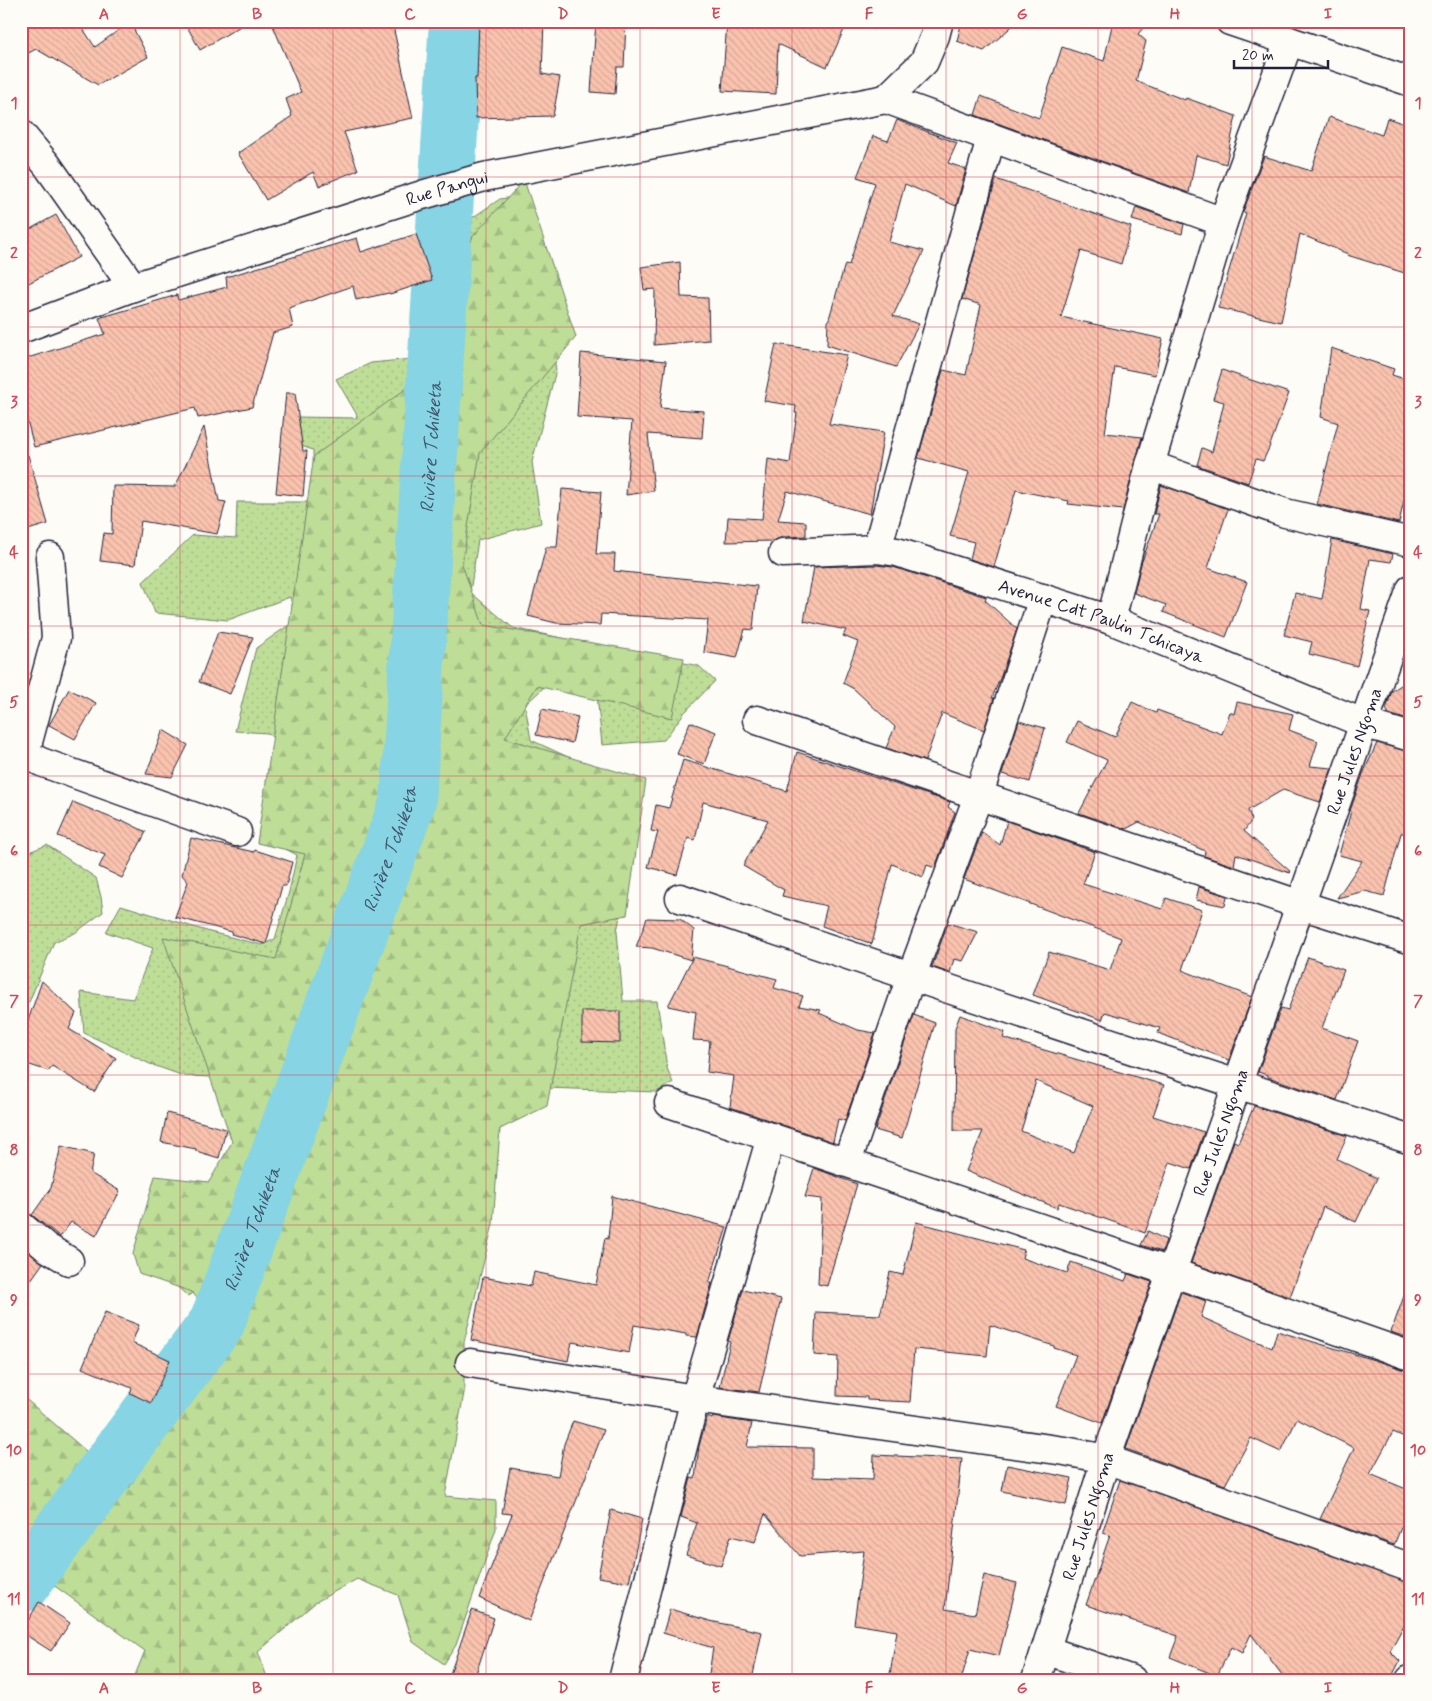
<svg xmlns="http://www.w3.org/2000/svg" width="1432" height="1701" font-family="Mynerve,sans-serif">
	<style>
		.grass { fill: url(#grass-dots); stroke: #708069 }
		.forest { fill: url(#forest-firs); stroke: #708069 }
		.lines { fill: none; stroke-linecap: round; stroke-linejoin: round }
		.river { stroke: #86d4e4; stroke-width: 56 }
		.building { fill: url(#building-back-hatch); stroke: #22223b; fill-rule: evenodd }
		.minor-casing { stroke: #22223b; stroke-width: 31 }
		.minor { stroke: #fdfcf7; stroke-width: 28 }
		.grid { fill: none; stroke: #d1495b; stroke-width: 1; stroke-opacity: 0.55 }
		.labels { text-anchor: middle; stroke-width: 4; stroke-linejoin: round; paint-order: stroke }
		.street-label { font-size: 18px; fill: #22223b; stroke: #fdfcf7 }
		.water-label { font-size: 19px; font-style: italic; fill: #40576e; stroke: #fdfcf7 }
		.neatline { fill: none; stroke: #d1495b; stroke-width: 2 }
		.grid-label { font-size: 16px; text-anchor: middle; font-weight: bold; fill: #d1495b }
	</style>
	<defs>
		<pattern id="grass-dots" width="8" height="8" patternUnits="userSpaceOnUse" patternTransform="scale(1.25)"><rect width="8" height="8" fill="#bede97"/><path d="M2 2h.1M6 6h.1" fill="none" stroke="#a3be83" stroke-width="1.8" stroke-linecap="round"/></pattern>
		<pattern id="forest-firs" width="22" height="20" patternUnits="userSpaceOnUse" patternTransform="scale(1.25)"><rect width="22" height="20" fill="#bede97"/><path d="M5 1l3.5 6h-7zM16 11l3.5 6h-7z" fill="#a3be83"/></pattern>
		<pattern id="building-back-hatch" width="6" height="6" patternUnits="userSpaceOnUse" patternTransform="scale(1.25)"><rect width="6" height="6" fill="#fac3ae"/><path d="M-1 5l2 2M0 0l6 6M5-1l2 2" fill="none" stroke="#d6a797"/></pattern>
	</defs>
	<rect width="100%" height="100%" fill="#fdfcf7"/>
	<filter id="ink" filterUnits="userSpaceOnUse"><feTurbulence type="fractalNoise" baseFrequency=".02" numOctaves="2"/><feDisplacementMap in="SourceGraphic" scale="10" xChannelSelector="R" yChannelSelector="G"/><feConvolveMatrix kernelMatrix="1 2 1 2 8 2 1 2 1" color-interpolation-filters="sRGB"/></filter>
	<g filter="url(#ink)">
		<path class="grass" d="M 528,195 L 556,370 L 532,462 L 541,523 L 478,540 L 470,592 L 513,628 L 699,666 L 715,681 L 684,713 L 664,740 L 602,745 L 597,695 L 560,672 L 525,705 L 531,740 L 592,768 L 633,855 L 617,931 L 623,1001 L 657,1001 L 667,1068 L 673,1083 L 656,1092 L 465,1085 L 217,1282 L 187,1296 L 142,1253 L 233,1170 L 241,1078 L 184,1076 L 150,1064 L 84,1033 L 81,992 L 133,999 L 153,948 L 106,932 L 121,905 L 210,932 L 262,945 L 275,939 L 289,892 L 297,855 L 278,845 L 287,753 L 268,733 L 235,731 L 256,648 L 296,620 L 290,597 L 228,620 L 155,613 L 143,582 L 193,535 L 236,538 L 237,502 L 314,502 L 313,450 L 287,441 L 296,417 L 356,418 L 357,415 L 336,379 L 371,363 L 432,357 L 463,224 L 500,199 Z
			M 47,845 L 96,878 L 101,897 L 103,912 L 75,933 L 54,942 L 29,1002 L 21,1002 L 21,855 Z"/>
		<path class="forest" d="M 524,180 L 576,337 L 480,453 L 462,564 L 483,625 L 684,658 L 672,718 L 537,686 L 505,738 L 646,780 L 627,915 L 581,924 L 547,1106 L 500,1129 L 493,1224 L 464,1342 L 464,1393 L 445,1496 L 496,1501 L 496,1529 L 456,1645 L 444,1664 L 413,1642 L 398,1595 L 357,1579 L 316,1602 L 258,1652 L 268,1680 L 133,1680 L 145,1651 L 45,1579 L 21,1615 L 21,1395 L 129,1488 L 225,1333 L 192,1292 L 139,1274 L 133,1254 L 155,1176 L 209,1182 L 232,1142 L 163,937 L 276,959 L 305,854 L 257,843 L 314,456 L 422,377 L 473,236 Z"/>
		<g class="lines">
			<path class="river" id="s1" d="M 21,1585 L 217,1323 L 408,801 L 457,21"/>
		</g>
		<path class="building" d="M 21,21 L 78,21 L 95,47 L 130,22 L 148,57 L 98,85 L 36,49 L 21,57 Z
			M 184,21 L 249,21 L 200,50 Z
			M 271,21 L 392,21 L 413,118 L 344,132 L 358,170 L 319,186 L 313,172 L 266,200 L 238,153 L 292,116 L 286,99 L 301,92 Z
			M 479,21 L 544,21 L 542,74 L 560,77 L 553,116 L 476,118 L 475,78 L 477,78 Z
			M 596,21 L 626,21 L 624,67 L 617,67 L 615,94 L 591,92 Z
			M 727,21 L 848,21 L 827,67 L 778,44 L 776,94 L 722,91 Z
			M 962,21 L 1018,21 L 984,51 L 957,41 Z
			M 1113,21 L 1149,21 L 1138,34 L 1146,41 L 1136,81 L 1185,100 L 1186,98 L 1236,116 L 1226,164 L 1196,155 L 1189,193 L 975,115 L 981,96 L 1039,118 L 1062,47 L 1104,61 Z
			M 1329,117 L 1382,135 L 1387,118 L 1411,126 L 1411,275 L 1347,255 L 1348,254 L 1300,234 L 1281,322 L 1218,308 L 1246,213 L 1243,212 L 1264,156 L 1311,171 Z
			M 897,120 L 957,143 L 948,163 L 966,169 L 956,206 L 905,184 L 889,242 L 924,251 L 893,316 L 919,324 L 896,367 L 827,345 L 828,322 L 845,264 L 849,265 L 875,183 L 857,177 L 873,136 L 888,141 Z
			M 996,179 L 1131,227 L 1121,264 L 1081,251 L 1061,317 L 1163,339 L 1155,375 L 1115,367 L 1105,433 L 1142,437 L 1123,510 L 1068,504 L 1069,501 L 1016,490 L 994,567 L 970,559 L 974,542 L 950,536 L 969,472 L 918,458 L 943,370 L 966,375 L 981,305 L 962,299 Z
			M 1136,207 L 1184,224 L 1182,234 L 1132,220 Z
			M 56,215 L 79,257 L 21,287 L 21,234 Z
			M 416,234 L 432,280 L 390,294 L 389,293 L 356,300 L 353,286 L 289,308 L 293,327 L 273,333 L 252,407 L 198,418 L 195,408 L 34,447 L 27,420 L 21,405 L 21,360 L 105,334 L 99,318 L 177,295 L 178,300 L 227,287 L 226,277 L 357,238 L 361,252 Z
			M 680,262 L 681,297 L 708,298 L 709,340 L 654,345 L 655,289 L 644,290 L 641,267 Z
			M 776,344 L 847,355 L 829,424 L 884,432 L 870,514 L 787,491 L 778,520 L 806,522 L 806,536 L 782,537 L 773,541 L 726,542 L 728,517 L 762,519 L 768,459 L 790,463 L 797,413 L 795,413 L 796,406 L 764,401 Z
			M 1331,348 L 1394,369 L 1392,375 L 1411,381 L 1411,469 L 1399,523 L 1317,504 L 1338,423 L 1321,417 Z
			M 581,353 L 666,361 L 660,408 L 704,411 L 702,438 L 648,434 L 654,491 L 626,495 L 632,421 L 577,417 Z
			M 1222,370 L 1289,393 L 1269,448 L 1263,461 L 1256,459 L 1248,483 L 1197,465 L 1202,448 L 1212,452 L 1224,402 L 1213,399 Z
			M 286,393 L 295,393 L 303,451 L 307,451 L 303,496 L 276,493 Z
			M 204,427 L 219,501 L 226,502 L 217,534 L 141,521 L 135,565 L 100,561 L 104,533 L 112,534 L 113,486 L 175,487 Z
			M 28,455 L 48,524 L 21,532 L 21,456 Z
			M 1161,485 L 1228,509 L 1208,568 L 1247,582 L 1226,637 L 1163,612 L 1166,605 L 1134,593 L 1141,564 L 1159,514 L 1154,514 Z
			M 562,489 L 601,492 L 596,554 L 615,554 L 614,571 L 757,586 L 753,630 L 745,629 L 737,658 L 704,652 L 708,620 L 601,614 L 600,625 L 556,623 L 528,616 L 546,547 L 557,547 Z
			M 1332,540 L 1393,554 L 1391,562 L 1370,559 L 1361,609 L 1370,611 L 1357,666 L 1309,654 L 1312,642 L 1284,635 L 1295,593 L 1322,599 Z
			M 876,565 L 893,567 L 986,597 L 985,600 L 1017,629 L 1001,676 L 992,698 L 994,698 L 984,730 L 942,713 L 925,761 L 886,748 L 895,727 L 854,689 L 843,683 L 858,642 L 843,636 L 846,630 L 804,621 L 814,567 Z
			M 218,632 L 253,637 L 230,694 L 199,682 Z
			M 1411,669 L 1411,721 L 1389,714 L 1386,709 L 1392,691 L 1404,683 Z
			M 69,689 L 96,703 L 75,739 L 49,725 Z
			M 1132,702 L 1156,713 L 1157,710 L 1222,734 L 1230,712 L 1234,714 L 1237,702 L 1293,714 L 1289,730 L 1318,741 L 1310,766 L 1332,768 L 1320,802 L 1283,790 L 1248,810 L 1252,820 L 1244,831 L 1291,872 L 1290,873 L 1236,854 L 1234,866 L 1204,856 L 1205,851 L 1139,822 L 1126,829 L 1079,813 L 1107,760 L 1067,742 L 1077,721 L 1115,737 Z
			M 542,709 L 578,717 L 572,743 L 536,735 Z
			M 1019,721 L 1045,728 L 1030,782 L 1002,774 Z
			M 690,722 L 716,732 L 704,764 L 677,754 Z
			M 163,730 L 188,745 L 172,777 L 146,774 Z
			M 1377,743 L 1411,752 L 1411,833 L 1401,833 L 1384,896 L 1365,891 L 1337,898 L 1362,861 L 1339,855 L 1351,811 L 1350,811 L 1363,774 Z
			M 797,752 L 950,802 L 948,807 L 955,812 L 935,868 L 927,865 L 923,877 L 892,864 L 872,944 L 822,926 L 827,906 L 782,896 L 784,890 L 743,866 L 768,820 L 703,802 L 695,840 L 688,838 L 677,875 L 648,867 L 658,832 L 651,831 L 656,805 L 669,808 L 683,760 L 787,791 Z
			M 73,802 L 121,822 L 122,820 L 146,832 L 122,878 L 99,867 L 105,855 L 58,836 Z
			M 1007,821 L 1095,852 L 1083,884 L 1162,909 L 1166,898 L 1202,910 L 1182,970 L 1252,997 L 1229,1060 L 1158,1033 L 1160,1028 L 1105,1012 L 1102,1020 L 1033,995 L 1049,952 L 1110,970 L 1121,938 L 964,879 L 982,832 L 1000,845 Z
			M 191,838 L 254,852 L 255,850 L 292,862 L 286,886 L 282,886 L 266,944 L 231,934 L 232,932 L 175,917 L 188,882 L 182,875 Z
			M 1199,887 L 1227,896 L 1225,906 L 1196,900 Z
			M 647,918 L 680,919 L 694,930 L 691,960 L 652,948 L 636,947 Z
			M 948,923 L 978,932 L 963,961 L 954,959 L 950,973 L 932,967 Z
			M 693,957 L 777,979 L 774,988 L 803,996 L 799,1006 L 821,1010 L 819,1013 L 858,1030 L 875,1033 L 845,1121 L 838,1119 L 833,1142 L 730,1107 L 734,1076 L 707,1072 L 710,1041 L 693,1040 L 696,1012 L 668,1006 Z
			M 1308,957 L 1344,970 L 1322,1028 L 1358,1041 L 1337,1100 L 1268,1077 L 1268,1075 L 1258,1072 L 1281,1008 L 1288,1010 Z
			M 42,981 L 76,1013 L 69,1029 L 116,1058 L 94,1092 L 52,1066 L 48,1071 L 21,1062 L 21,1040 Z
			M 582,1011 L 620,1011 L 620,1043 L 582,1042 Z
			M 914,1015 L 935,1023 L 902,1138 L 875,1130 Z
			M 960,1015 L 1005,1032 L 1003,1038 L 1164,1085 L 1153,1116 L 1204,1132 L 1191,1169 L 1170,1162 L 1145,1233 L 1059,1203 L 1057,1208 L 966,1171 L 983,1131 L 954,1131 L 955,1028 ZM 1036,1081 L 1093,1106 L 1074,1153 L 1021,1131 Z
			M 1254,1106 L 1347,1136 L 1337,1159 L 1377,1178 L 1356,1222 L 1323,1207 L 1290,1297 L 1191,1263 L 1234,1141 L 1238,1143 Z
			M 167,1113 L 226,1129 L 219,1158 L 196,1151 L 196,1149 L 161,1142 Z
			M 61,1146 L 94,1154 L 90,1173 L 120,1191 L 96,1236 L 71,1222 L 60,1237 L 32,1215 L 51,1188 Z
			M 814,1168 L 857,1184 L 827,1286 L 818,1284 L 822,1199 L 805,1197 Z
			M 612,1196 L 727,1227 L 709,1283 L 712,1283 L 697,1337 L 686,1336 L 686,1334 L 634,1325 L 629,1353 L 572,1342 L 568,1361 L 471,1340 L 483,1277 L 531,1286 L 534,1272 L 596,1285 L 605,1238 L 608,1239 Z
			M 916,1222 L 1024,1250 L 1022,1258 L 1067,1273 L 1071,1262 L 1125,1281 L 1128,1274 L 1152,1282 L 1102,1423 L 1056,1406 L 1076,1355 L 1054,1348 L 1054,1346 L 990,1325 L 987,1356 L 914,1349 L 910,1402 L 867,1400 L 867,1397 L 837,1396 L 838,1357 L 814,1355 L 816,1312 L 880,1315 L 890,1272 L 903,1275 Z
			M 1148,1231 L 1166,1240 L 1162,1252 L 1141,1245 Z
			M 21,1247 L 43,1263 L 21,1294 Z
			M 1408,1285 L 1411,1286 L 1411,1339 L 1391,1332 Z
			M 743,1290 L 781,1299 L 759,1392 L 720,1387 L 730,1342 L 728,1341 Z
			M 1181,1292 L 1206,1301 L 1201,1317 L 1272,1348 L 1277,1331 L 1411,1371 L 1411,1440 L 1393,1432 L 1370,1474 L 1411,1491 L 1411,1503 L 1394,1545 L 1320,1519 L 1354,1448 L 1297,1419 L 1281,1452 L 1251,1438 L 1225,1485 L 1126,1449 Z
			M 105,1312 L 139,1325 L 132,1343 L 170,1360 L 151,1403 L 130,1393 L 132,1388 L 82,1368 Z
			M 707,1417 L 712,1419 L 713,1417 L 752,1423 L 747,1447 L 813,1448 L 813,1477 L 873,1479 L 874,1455 L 962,1459 L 945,1609 L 975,1614 L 984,1575 L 1017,1583 L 999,1656 L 970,1649 L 961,1680 L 889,1680 L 897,1631 L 854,1624 L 864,1551 L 800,1556 L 765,1514 L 755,1542 L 731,1536 L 721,1566 L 686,1555 L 697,1523 L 681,1517 L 691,1478 L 695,1479 L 699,1446 Z
			M 573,1421 L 604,1430 L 529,1621 L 479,1598 L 512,1514 L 502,1513 L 510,1468 L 558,1476 L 564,1444 Z
			M 1007,1465 L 1072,1478 L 1066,1505 L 1002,1491 Z
			M 1120,1480 L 1411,1583 L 1411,1612 L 1390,1651 L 1400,1661 L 1390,1680 L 1286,1680 L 1251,1634 L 1242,1653 L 1231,1647 L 1217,1676 L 1170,1657 L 1178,1636 L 1086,1605 L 1110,1535 L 1103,1533 L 1103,1531 Z
			M 611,1510 L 642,1519 L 629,1582 L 598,1577 Z
			M 39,1602 L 70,1623 L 51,1651 L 21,1632 Z
			M 670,1609 L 710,1621 L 762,1632 L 752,1680 L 708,1680 L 713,1648 L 663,1633 Z
			M 472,1610 L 494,1618 L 474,1680 L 448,1680 Z"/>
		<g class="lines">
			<g class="minor-casing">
				<g id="minor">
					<path d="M 1230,21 L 1411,82"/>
					<path d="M 886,99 L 1223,222"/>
					<path d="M 886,99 L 924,62 L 935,36 L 939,21"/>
					<path d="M 21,134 L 47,165 L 133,287"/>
					<path id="s2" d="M 21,329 L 133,287 L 422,195 L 484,177 L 886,99"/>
					<path d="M 1150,465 L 1285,513 L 1411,542"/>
					<path d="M 877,549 L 991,138"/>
					<path id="s3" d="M 783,553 L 877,549 L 897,552 L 1111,620 L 1363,723 L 1411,737"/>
					<path d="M 1111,620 L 1150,465 L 1223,222 L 1289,41"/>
					<path d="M 757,720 L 1301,905 L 1411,940"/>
					<path d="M 21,752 L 41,762 L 237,832"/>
					<path d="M 25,753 L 56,638 L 50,557"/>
					<path d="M 680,898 C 923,981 1166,1062 1411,1140"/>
					<path d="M 669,1103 L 1171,1272 L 1411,1356"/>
					<path d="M 847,1162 L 911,977 L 979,794 L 1043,598"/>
					<path d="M 21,1226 L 46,1247 L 69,1261"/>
					<path d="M 470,1363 L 695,1399 L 1065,1451 L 1106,1459 L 1411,1568"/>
					<path d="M 1046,1650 L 1132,1680"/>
					<path d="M 623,1680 L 695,1399 L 771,1137"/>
					<path id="s4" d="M 1036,1680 L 1106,1459 L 1411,589"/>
					<path d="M 1410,1680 L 1411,1679"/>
				</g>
			</g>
			<use href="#minor" class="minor"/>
		</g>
	</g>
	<path class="grid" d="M 180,21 L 180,1680M 333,21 L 333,1680M 486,21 L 486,1680M 640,21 L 640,1680M 792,21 L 792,1680M 946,21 L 946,1680M 1098,21 L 1098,1680M 1252,21 L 1252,1680M 21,177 L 1411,177M 21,327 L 1411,327M 21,476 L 1411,476M 21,626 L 1411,626M 21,776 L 1411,776M 21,925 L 1411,925M 21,1075 L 1411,1075M 21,1225 L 1411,1225M 21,1374 L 1411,1374M 21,1524 L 1411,1524"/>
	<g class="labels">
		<g class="street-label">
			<text dy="6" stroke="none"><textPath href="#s2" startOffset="449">Rue Pangui</textPath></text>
			<text dy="6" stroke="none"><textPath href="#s3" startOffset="330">Avenue Cdt Paulin Tchicaya</textPath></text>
			<text dy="6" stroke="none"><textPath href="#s4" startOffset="982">Rue Jules Ngoma</textPath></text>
			<text dy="6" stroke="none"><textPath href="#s4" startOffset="578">Rue Jules Ngoma</textPath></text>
			<text dy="6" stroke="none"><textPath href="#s4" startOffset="172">Rue Jules Ngoma</textPath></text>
		</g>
		<g class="water-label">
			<text dy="7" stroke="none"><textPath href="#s1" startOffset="1238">Rivière Tchiketa</textPath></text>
			<text dy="7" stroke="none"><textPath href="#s1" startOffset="832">Rivière Tchiketa</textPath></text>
			<text dy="7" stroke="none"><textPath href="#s1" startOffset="428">Rivière Tchiketa</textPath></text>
		</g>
	</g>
	<rect width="1432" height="1701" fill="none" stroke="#fdfcf7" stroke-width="55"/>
	<path d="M1234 60v8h94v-8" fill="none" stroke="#22223b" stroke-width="2.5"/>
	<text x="1242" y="60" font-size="15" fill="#22223b" stroke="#fdfcf7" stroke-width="4" paint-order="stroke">20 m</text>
	<rect x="28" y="28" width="1376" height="1646" class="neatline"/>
	<g class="grid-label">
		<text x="104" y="19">A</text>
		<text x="257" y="19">B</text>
		<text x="410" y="19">C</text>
		<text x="563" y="19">D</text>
		<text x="716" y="19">E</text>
		<text x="869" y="19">F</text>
		<text x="1022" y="19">G</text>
		<text x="1175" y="19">H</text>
		<text x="1328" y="19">I</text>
		<text x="14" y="108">1</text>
		<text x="1418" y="108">1</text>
		<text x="14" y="258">2</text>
		<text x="1418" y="258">2</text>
		<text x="14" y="407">3</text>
		<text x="1418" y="407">3</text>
		<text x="14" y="557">4</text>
		<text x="1418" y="557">4</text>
		<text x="14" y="707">5</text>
		<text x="1418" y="707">5</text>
		<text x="14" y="856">6</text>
		<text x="1418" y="856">6</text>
		<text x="14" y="1006">7</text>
		<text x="1418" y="1006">7</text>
		<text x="14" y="1155">8</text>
		<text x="1418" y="1155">8</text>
		<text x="14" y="1305">9</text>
		<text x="1418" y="1305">9</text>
		<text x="14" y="1455">10</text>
		<text x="1418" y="1455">10</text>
		<text x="14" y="1604">11</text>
		<text x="1418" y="1604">11</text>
		<text x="104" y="1693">A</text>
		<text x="257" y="1693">B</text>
		<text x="410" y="1693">C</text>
		<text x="563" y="1693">D</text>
		<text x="716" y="1693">E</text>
		<text x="869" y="1693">F</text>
		<text x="1022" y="1693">G</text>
		<text x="1175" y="1693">H</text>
		<text x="1328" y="1693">I</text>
	</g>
</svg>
